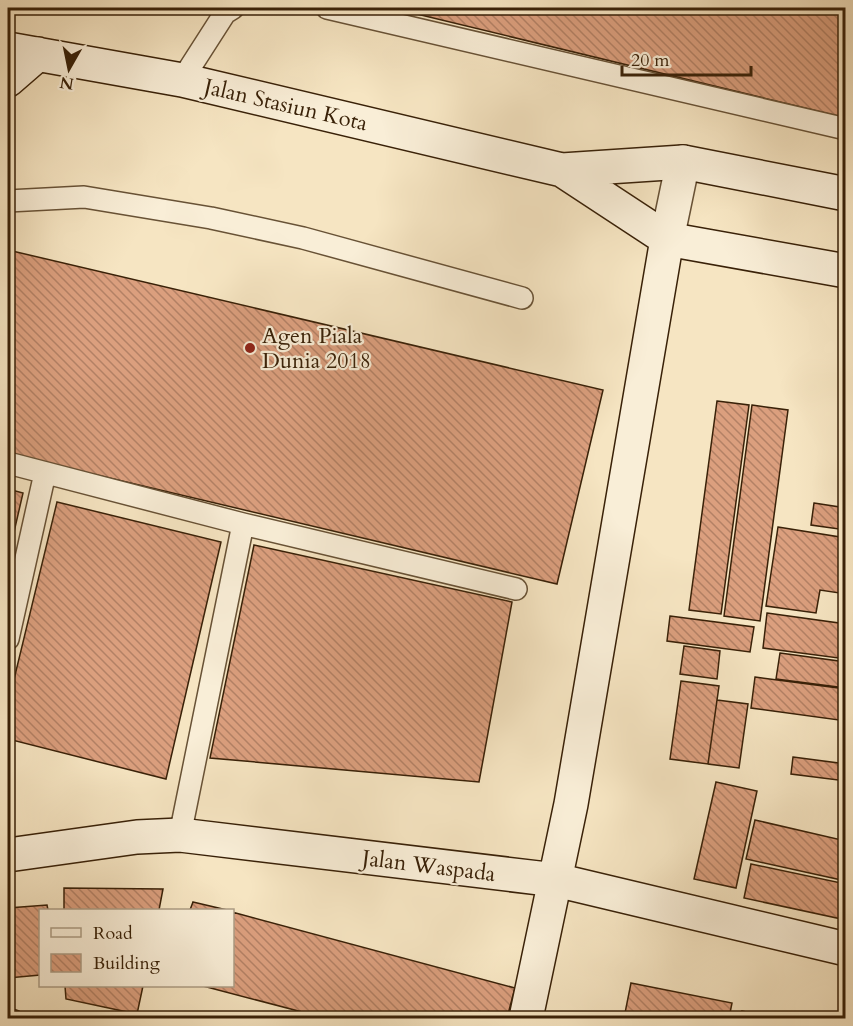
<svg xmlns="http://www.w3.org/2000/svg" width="853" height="1026" font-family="Cardo,serif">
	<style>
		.building { fill: url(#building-back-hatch); stroke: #392108; stroke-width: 1.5 }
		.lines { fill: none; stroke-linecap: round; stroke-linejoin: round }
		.lane-casing { stroke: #685236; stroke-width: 24 }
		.street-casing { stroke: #685236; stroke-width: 36 }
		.secondary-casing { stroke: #392108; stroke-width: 36 }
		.lane { stroke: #f9eed7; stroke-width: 21 }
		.street { stroke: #f9eed7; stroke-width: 33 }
		.secondary { stroke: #f9eed7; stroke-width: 33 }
		.poi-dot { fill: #8f2418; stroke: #f9eed7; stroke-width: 2 }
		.labels { text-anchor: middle; stroke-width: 4.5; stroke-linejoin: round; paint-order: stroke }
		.street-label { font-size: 22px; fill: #392108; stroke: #f9eed7 }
		.poi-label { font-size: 22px; fill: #392108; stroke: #f9eed7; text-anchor: start }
	</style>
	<defs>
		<pattern id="building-back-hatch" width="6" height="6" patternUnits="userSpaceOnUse" patternTransform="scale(1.5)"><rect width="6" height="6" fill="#db9f7e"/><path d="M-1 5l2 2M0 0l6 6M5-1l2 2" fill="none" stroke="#b38165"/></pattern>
	</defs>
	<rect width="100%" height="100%" fill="#f6e5c2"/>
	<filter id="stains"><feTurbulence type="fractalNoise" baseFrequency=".00333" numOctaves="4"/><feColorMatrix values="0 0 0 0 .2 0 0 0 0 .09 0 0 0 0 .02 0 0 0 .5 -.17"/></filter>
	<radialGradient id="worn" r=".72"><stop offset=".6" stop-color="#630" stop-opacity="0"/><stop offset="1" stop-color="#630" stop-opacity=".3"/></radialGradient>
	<path class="building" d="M 392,8 L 846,8 L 846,118 Z
		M 8,250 L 603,390 L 557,584 L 8,454 Z
		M 717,401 L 749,405 L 721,614 L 689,610 Z
		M 752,405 L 788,410 L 760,621 L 724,616 Z
		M 8,489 L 23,493 L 8,558 Z
		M 57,502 L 221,542 L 166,779 L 8,739 L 8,704 Z
		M 814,503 L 846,508 L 846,530 L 811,525 Z
		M 778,527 L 846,538 L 846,594 L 820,590 L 816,613 L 766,606 Z
		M 254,545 L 512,602 L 479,782 L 210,758 Z
		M 767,613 L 846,624 L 846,659 L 763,648 Z
		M 670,616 L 754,627 L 750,652 L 667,641 Z
		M 684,646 L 720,651 L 717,679 L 680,674 Z
		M 780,653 L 846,662 L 846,688 L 776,679 Z
		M 755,677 L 846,689 L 846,721 L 751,708 Z
		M 681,681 L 719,686 L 708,764 L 670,759 Z
		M 717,700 L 748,704 L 739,768 L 708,764 Z
		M 793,757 L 846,764 L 846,781 L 791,774 Z
		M 716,782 L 757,791 L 736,888 L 694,879 Z
		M 755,820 L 846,841 L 846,881 L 746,859 Z
		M 751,864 L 846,884 L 846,920 L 744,898 Z
		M 64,888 L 163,889 L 159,910 L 64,910 Z
		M 193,902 L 227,910 L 190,910 Z
		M 47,905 L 48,910 L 40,910 L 40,975 L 8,978 L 8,908 Z
		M 232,912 L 515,988 L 507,1018 L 325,1018 L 203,986 L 232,986 Z
		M 631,983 L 732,1003 L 729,1018 L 624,1018 Z
		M 65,986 L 143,986 L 137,1014 L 66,999 Z
		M 8,1007 L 19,1011 L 17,1018 L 8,1018 Z
		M 742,1011 L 764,1016 L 763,1018 L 741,1018 Z"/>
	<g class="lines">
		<g class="lane-casing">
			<path id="lane" d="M 327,8 L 846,129
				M 182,80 L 225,13 L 233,8
				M 8,201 L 84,197 L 211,218 L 303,238 L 522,298
				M 8,463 L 243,524 L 516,589
				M 8,639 L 45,473
				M 180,835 L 243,524"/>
		</g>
		<g class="street-casing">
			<path id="street" d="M 667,239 L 683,162"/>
		</g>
		<g class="secondary-casing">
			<path id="secondary" d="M 8,49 L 182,80 L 562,170 L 683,162 L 846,194
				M 8,80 L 38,54
				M 562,170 L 667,239 L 846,271
				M 8,855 L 137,837 L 180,835 L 556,880 L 846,949
				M 526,1018 L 571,804 L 667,239"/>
		</g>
		<use href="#lane" class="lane"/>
		<use href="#street" class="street"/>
		<use href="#secondary" class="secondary"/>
	</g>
	<circle class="poi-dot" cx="250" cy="348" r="6"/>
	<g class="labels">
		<g class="street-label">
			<text transform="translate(286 104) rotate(13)" y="8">Jalan Stasiun Kota</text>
			<text transform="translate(429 865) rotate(7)" y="8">Jalan Waspada</text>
		</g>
		<g class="poi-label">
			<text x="262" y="343">Agen Piala<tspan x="262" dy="25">Dunia 2018</tspan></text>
		</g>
	</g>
	<rect width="853" height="1026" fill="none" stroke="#f6e5c2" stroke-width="30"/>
	<rect x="9" y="9" width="835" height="1008" fill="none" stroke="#392108" stroke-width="3"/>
	<rect x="15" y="15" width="823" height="996" fill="none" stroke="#392108" stroke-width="1.5"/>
	<rect x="39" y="909" width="195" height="78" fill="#f9eed7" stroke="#ac9c84" stroke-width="1.5"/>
	<rect x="51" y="928" width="30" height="9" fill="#f9eed7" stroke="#ac9c84" stroke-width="1.5"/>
	<text x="93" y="939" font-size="18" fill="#392108">Road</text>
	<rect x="51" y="954" width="30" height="18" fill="url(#building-back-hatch)" stroke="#ac9c84" stroke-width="1.5"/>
	<text x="93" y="969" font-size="18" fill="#392108">Building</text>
	<g transform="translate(69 69) rotate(189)" stroke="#f9eed7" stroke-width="4.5" paint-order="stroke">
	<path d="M0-4.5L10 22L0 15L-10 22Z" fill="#392108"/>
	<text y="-9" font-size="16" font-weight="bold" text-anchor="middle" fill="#392108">N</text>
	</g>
	<path d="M622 66v9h129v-9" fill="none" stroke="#392108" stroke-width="3"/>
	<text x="631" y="66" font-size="18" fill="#392108" stroke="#f9eed7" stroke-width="4.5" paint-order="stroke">20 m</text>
	<rect width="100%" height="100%" filter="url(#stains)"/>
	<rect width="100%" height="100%" fill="url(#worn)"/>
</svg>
